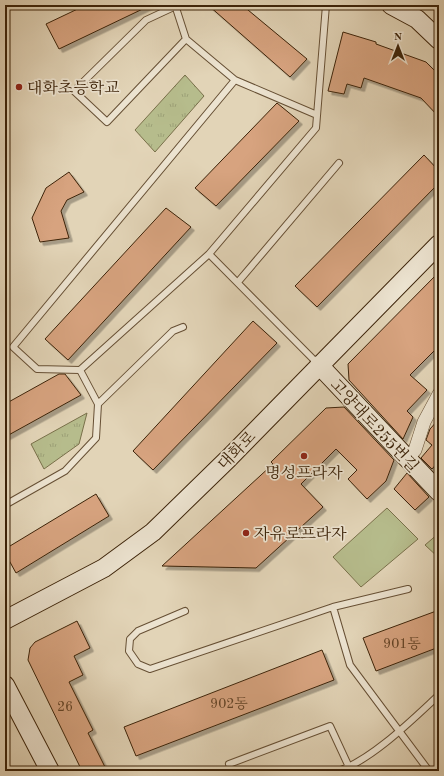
<svg xmlns="http://www.w3.org/2000/svg" width="444" height="776" font-family="'Old Standard TT','Noto Serif KR',serif">
	<style>
		.park { fill: url(#park-tufts); stroke: #79704a }
		.pitch { fill: #b6bc8c; stroke: #79704a }
		.building { fill: #d7a37f; stroke: #3c2309; filter: url(#shadow) }
		.lines { fill: none; stroke-linecap: round; stroke-linejoin: round }
		.lane-casing { stroke: #664f34; stroke-width: 8 }
		.street-casing { stroke: #664f34; stroke-width: 14 }
		.secondary-casing { stroke: #3c2309; stroke-width: 20 }
		.lane { stroke: #ece3d0; stroke-width: 6 }
		.street { stroke: #ece3d0; stroke-width: 13 }
		.secondary { stroke: #ece3d0; stroke-width: 18 }
		.poi-dot { fill: #8f2418; stroke: #ece3d0; stroke-width: 1.5 }
		.labels { text-anchor: middle; stroke-width: 3.5; stroke-linejoin: round; paint-order: stroke }
		.number-label { font-size: 14px; fill: #634326 }
		.poi-label { font-size: 16px; fill: #3c2309; stroke: #ece3d0; text-anchor: start }
		.street-label { font-size: 16px; fill: #3c2309; stroke: #ece3d0 }
	</style>
	<defs>
		<pattern id="park-tufts" width="24" height="20" patternUnits="userSpaceOnUse"><rect width="24" height="20" fill="#b6bc8c"/><path d="M3 7l-1-3M5 7V3M7 7l1-3M15 17l-1-3M17 17v-4M19 17l1-3" fill="none" stroke="#9da177"/></pattern>
		<filter id="shadow"><feDropShadow dx="3.5" dy="3.5" stdDeviation="0" flood-color="#0004"/></filter>
	</defs>
	<rect width="100%" height="100%" fill="#e2d4b7"/>
	<filter id="stains"><feTurbulence type="fractalNoise" baseFrequency=".005" numOctaves="4"/><feColorMatrix values="0 0 0 0 .2 0 0 0 0 .09 0 0 0 0 .02 0 0 0 .5 -.17"/></filter>
	<radialGradient id="worn" r=".72"><stop offset=".6" stop-color="#630" stop-opacity="0"/><stop offset="1" stop-color="#630" stop-opacity=".3"/></radialGradient>
	<path class="park" d="M 185,75 L 204,96 L 155,152 L 135,130 Z
		M 87,413 L 79,444 L 44,469 L 31,444 Z"/>
	<path class="pitch" d="M 387,508 L 418,539 L 361,587 L 333,557 Z
		M 439,533 L 439,558 L 425,545 Z"/>
	<path class="building" d="M 86,5 L 151,5 L 59,49 L 46,24 Z
		M 208,5 L 242,5 L 307,59 L 290,77 Z
		M 343,32 L 376,42 L 376,44 L 426,62 L 439,75 L 439,117 L 421,98 L 364,78 L 361,88 L 347,84 L 344,94 L 328,91 Z
		M 277,103 L 299,121 L 216,206 L 195,188 Z
		M 424,155 L 439,171 L 439,183 L 317,307 L 295,286 Z
		M 69,172 L 84,192 L 67,200 L 61,211 L 69,238 L 40,242 L 32,218 L 46,188 Z
		M 166,208 L 191,227 L 68,360 L 45,339 Z
		M 439,272 L 439,346 L 410,375 L 427,390 L 407,411 L 413,417 L 403,439 L 349,380 L 348,364 Z
		M 253,321 L 277,343 L 153,470 L 133,451 Z
		M 59,374 L 65,374 L 81,395 L 5,437 L 5,404 Z
		M 344,407 L 394,460 L 386,481 L 367,499 L 348,479 L 357,470 L 336,449 L 301,484 L 323,507 L 256,568 L 162,566 L 273,464 L 271,462 L 326,408 Z
		M 439,419 L 439,461 L 432,469 L 421,458 L 432,445 L 426,440 L 430,429 Z
		M 407,473 L 429,497 L 415,510 L 394,489 Z
		M 96,494 L 109,516 L 16,573 L 5,553 L 5,549 Z
		M 439,610 L 439,647 L 376,671 L 363,638 Z
		M 77,621 L 90,648 L 74,656 L 83,675 L 69,682 L 93,730 L 88,733 L 107,771 L 82,771 L 28,660 L 30,648 L 35,642 Z
		M 322,650 L 334,680 L 136,756 L 124,727 Z"/>
	<g class="lines">
		<g class="lane-casing">
			<path id="lane" d="M 175,5 L 186,39 L 235,80 L 317,115
				M 176,6 L 146,20 L 74,91 L 107,122 L 186,39
				M 209,254 L 318,364
				M 238,282 L 339,163
				M 80,370 L 209,254 L 316,128 L 326,5
				M 98,404 L 173,331 L 183,327
				M 5,505 L 65,471 L 96,438 L 98,404 L 80,370 L 37,369 L 13,347 L 235,80
				M 333,607 L 350,665 L 429,771
				M 185,611 L 138,631 L 130,639 L 129,651 L 138,664 L 150,669 L 333,607 L 408,589
				M 232,771 L 229,764 L 330,726 L 349,767
				M 338,771 C 372,760 413,719 439,695"/>
		</g>
		<g class="street-casing">
			<path id="street" d="M 407,459 L 415,450 L 424,422 L 439,394"/>
		</g>
		<g class="secondary-casing">
			<path id="secondary" d="M 391,5 L 417,19 L 439,40
				M 319,365 L 439,492
				M 5,620 L 104,568 L 153,532 L 229,458 L 439,244
				M 5,685 L 50,771"/>
		</g>
		<use href="#lane" class="lane"/>
		<use href="#street" class="street"/>
		<use href="#secondary" class="secondary"/>
	</g>
	<g class="poi-dot">
		<circle cx="19" cy="87" r="4"/>
		<circle cx="304" cy="456" r="4"/>
		<circle cx="246" cy="533" r="4"/>
	</g>
	<g class="labels">
		<g class="number-label">
			<text x="402" y="648">901동</text>
			<text x="229" y="708">902동</text>
			<text x="65" y="711">26</text>
		</g>
		<g class="poi-label">
			<text x="27" y="93">대화초등학교</text>
			<text x="304" y="478" text-anchor="middle">명성프라자</text>
			<text x="254" y="539">자유로프라자</text>
		</g>
		<g class="street-label">
			<text transform="translate(375 425) rotate(47)" y="6">고양대로255번길</text>
			<text transform="translate(236 450) rotate(-46)" y="6">대화로</text>
		</g>
	</g>
	<rect width="444" height="776" fill="none" stroke="#e2d4b7" stroke-width="20"/>
	<rect x="6" y="6" width="432" height="764" fill="none" stroke="#3c2309" stroke-width="2"/>
	<rect x="10" y="10" width="424" height="756" fill="none" stroke="#3c2309"/>
	<g transform="translate(398 46)" stroke="#ece3d0" stroke-width="3" paint-order="stroke">
	<path d="M0-3L7 15L0 10L-7 15Z" fill="#3c2309"/>
	<text y="-6" font-size="11" font-weight="bold" text-anchor="middle" fill="#3c2309">N</text>
	</g>
	<rect width="100%" height="100%" filter="url(#stains)"/>
	<rect width="100%" height="100%" fill="url(#worn)"/>
</svg>
